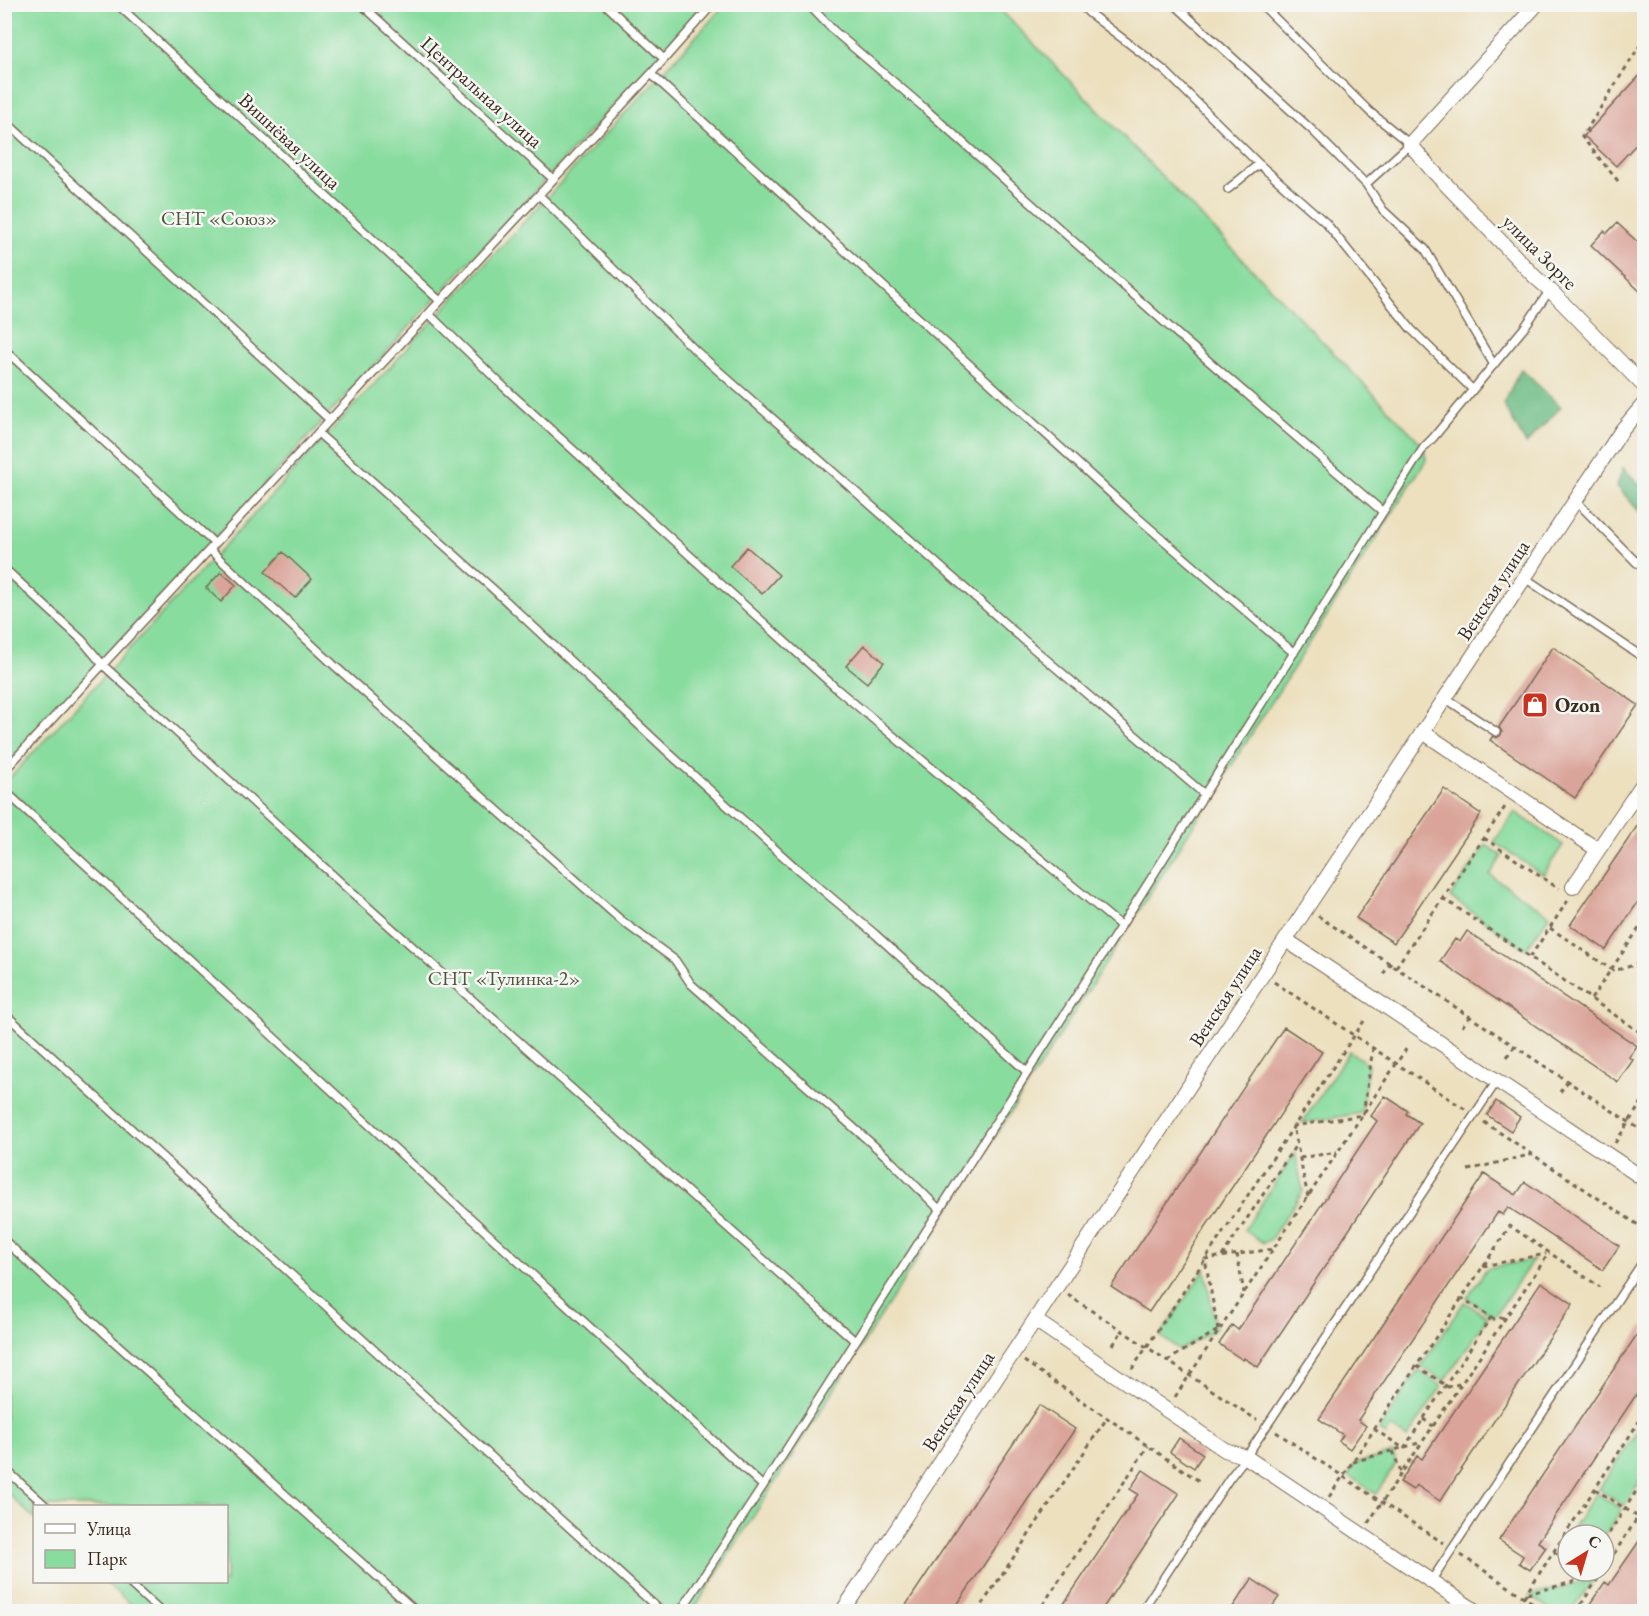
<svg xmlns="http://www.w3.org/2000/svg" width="1649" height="1616" font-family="'EB Garamond',serif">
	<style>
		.green { fill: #87dc9e; stroke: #61835e; stroke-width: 1.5 }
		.forest { fill: #6dbc85; stroke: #547352; stroke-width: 1.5 }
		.building { fill: #daa49a }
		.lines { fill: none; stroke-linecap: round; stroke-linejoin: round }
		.service-casing { stroke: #796a56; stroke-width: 10 }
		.minor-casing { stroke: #796a56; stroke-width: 16 }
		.path { stroke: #796a56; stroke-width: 3; stroke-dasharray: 4.5 4.5; stroke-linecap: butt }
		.service { stroke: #fff; stroke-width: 7 }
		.minor { stroke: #fff; stroke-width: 14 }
		.labels { text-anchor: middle; stroke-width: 5; stroke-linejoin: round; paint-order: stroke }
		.street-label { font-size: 20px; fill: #3b2a1e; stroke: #f6f6f2 }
		.park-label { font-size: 20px; fill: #4e563e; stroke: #f6f6f2 }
		.poi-label { font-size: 20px; font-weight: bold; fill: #3b2a1e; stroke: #f6f6f2; text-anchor: start }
	</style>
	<rect width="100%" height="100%" fill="#f6f6f2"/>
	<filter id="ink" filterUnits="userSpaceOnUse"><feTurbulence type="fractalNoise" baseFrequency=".0167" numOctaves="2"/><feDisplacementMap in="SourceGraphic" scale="12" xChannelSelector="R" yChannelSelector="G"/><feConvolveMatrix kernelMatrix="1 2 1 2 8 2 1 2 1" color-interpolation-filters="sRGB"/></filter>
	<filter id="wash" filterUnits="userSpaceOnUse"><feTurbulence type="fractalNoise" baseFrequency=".008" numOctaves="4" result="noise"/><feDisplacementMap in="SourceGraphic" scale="24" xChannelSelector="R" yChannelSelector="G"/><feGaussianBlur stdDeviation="1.35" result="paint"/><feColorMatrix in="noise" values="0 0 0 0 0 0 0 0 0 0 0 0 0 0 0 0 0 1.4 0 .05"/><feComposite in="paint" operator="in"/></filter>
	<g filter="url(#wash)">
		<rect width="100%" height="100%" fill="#ece0bf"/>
		<path class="green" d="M 5,5 L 706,5 L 5,766 Z
			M 725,5 L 996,5 L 1415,437 L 1424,447 L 1426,460 L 693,1611 L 139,1611 L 105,1582 L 226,1582 L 226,1506 L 34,1506 L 34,1518 L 5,1491 L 5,783 Z
			M 1515,812 L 1563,845 L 1543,875 L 1494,842 Z
			M 1486,845 L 1502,856 L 1490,875 L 1550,915 L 1526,949 L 1450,897 Z
			M 1349,1051 L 1368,1064 L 1361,1113 L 1302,1123 Z
			M 1295,1153 L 1303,1191 L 1270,1240 L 1263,1243 L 1244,1230 Z
			M 1533,1260 L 1494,1317 L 1467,1298 L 1487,1268 Z
			M 1205,1269 L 1216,1329 L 1180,1350 L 1160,1336 Z
			M 1464,1302 L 1488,1317 L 1444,1382 L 1421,1366 Z
			M 1418,1370 L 1442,1386 L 1407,1438 L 1391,1427 L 1386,1435 L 1379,1430 Z
			M 1644,1421 L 1644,1475 L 1624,1506 L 1599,1489 Z
			M 1393,1453 L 1396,1464 L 1376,1494 L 1348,1475 L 1355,1464 Z
			M 1596,1493 L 1622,1509 L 1604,1536 L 1604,1535 L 1568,1535 Z
			M 1594,1579 L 1572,1611 L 1553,1611 L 1529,1596 Z"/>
		<path class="forest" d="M 1521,369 L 1561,407 L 1526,444 L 1503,404 Z
			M 1623,468 L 1644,489 L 1644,517 L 1617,486 Z"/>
		<g id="blocks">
			<path class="building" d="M 1644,71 L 1644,136 L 1616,166 L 1584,136 Z
				M 1617,223 L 1644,248 L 1644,295 L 1591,245 L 1604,231 L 1607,233 Z
				M 747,547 L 779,575 L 762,594 L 730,566 Z
				M 283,552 L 312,579 L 295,598 L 265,572 Z
				M 221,572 L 236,585 L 221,602 L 206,588 Z
				M 864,645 L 884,662 L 867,683 L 846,666 Z
				M 1553,647 L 1638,705 L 1575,798 L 1490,740 L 1493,736 L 1496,738 L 1500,736 L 1502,732 L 1499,727 Z
				M 1444,789 L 1481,814 L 1394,943 L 1356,918 Z
				M 1644,816 L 1644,893 L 1606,950 L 1570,925 Z
				M 1467,931 L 1637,1046 L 1629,1057 L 1633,1060 L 1618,1082 L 1440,961 L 1455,939 L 1460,942 Z
				M 1284,1027 L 1322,1052 L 1149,1312 L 1111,1287 Z
				M 1385,1096 L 1408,1111 L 1406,1114 L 1420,1123 L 1258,1367 L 1244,1358 L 1243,1360 L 1219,1344 L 1232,1325 L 1238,1330 L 1377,1121 L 1371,1116 Z
				M 1496,1101 L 1520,1117 L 1511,1131 L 1487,1115 Z
				M 1484,1174 L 1516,1195 L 1525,1182 L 1619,1246 L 1603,1270 L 1508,1207 L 1503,1215 L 1498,1212 L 1358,1420 L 1366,1426 L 1350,1449 L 1339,1441 L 1343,1435 L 1319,1419 Z
				M 1541,1282 L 1573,1304 L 1440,1501 L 1416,1485 L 1413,1490 L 1400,1482 L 1417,1456 L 1422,1459 Z
				M 1644,1324 L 1644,1383 L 1538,1542 L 1546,1547 L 1530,1570 L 1519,1563 L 1523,1556 L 1499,1540 Z
				M 1039,1405 L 1075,1429 L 953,1611 L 902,1611 Z
				M 1179,1438 L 1203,1454 L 1194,1468 L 1170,1452 Z
				M 1143,1470 L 1179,1494 L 1101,1611 L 1059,1611 L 1138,1494 L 1130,1489 Z
				M 1644,1534 L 1644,1602 L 1638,1611 L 1585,1611 L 1605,1582 L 1609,1585 Z
				M 1252,1579 L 1279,1597 L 1269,1611 L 1230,1611 Z"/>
		</g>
	</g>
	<g filter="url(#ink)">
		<use href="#blocks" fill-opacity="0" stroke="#796a56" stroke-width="1.5"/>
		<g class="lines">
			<g class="service-casing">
				<path id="service" d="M 117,4 L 440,301
					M 361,4 L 553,179
					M 605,4 L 664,59
					M 808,4 L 834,31 L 922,106 L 1182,338 L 1383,512
					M 1080,4 L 1089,13 L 1165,71 L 1259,164 L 1326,223 L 1411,329 L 1472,389
					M 1174,4 L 1312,130 L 1366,184
					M 1261,4 L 1370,112 L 1410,144 L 1366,184 L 1383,210 L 1425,249 L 1494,365
					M 651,74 L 1130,511 L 1294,653
					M 4,120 L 330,420
					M 1228,189 L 1259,164
					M 539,195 L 696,351 L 1034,649 L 1204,794
					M 429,314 L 505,388 L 837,689 L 1121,926
					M 4,349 L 215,544
					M 318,433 L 492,588 L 670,754 L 795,867 L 875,934 L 1027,1072
					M 1576,501 L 1637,563 L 1644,555
					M 210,550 L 336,667 L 622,921 L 675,960 L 691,984 L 888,1158 L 939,1209
					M 4,568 L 82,640 L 103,665 L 349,890 L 855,1341
					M 1525,578 L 1644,658
					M 1445,698 L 1496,732
					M 4,771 L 651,74 L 713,4
					M 4,790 L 763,1486
					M 4,1013 L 662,1612
					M 4,1240 L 111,1339 L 417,1612
					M 4,1468 L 46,1506
					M 1431,1581 L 1644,1260
					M 128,1582 L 161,1612
					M 680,1612 L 763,1486 L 1121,926 L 1424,447 L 1433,438 L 1524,328 L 1550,290
					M 1141,1612 L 1229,1479 L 1246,1457 L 1497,1081"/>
			</g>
			<g class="minor-casing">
				<path id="minor" d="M 1537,4 L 1410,144 L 1432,170 L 1535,277 L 1550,290 L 1644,386
					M 1423,732 L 1598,850
					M 1573,887 L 1644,782
					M 1286,940 L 1644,1179
					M 1035,1320 L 1225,1450 L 1246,1457 L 1477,1612
					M 842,1612 L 1622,430 L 1644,404"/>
			</g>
			<path class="path" d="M 1618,181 L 1582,137 L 1644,39
				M 1484,838 L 1559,889
				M 1443,898 L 1644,1035
				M 1318,916 L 1644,1132
				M 1550,928 L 1612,970 L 1621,969 L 1644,962
				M 1530,957 L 1569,899
				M 1396,967 L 1507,804
				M 1383,974 L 1391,963
				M 1274,982 L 1466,1110
				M 1591,999 L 1644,921
				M 1462,1027 L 1470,1016
				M 1507,1057 L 1515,1046
				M 1560,1092 L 1568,1081
				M 1484,1122 L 1644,1229
				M 1615,1143 L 1644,1099
				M 1300,1158 L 1337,1152
				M 1468,1170 L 1533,1154
				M 1308,1197 L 1293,1126 L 1363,1115 L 1373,1048
				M 1237,1254 L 1244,1293
				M 1222,1256 L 1296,1145
				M 1483,1266 L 1546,1254
				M 1068,1295 L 1257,1420
				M 1491,1317 L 1494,1319 L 1506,1317
				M 1218,1330 L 1205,1259 L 1273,1249
				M 1113,1345 L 1122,1331
				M 1024,1361 L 1202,1483
				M 1167,1361 L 1218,1330
				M 1417,1366 L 1448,1387 L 1459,1384
				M 1132,1369 L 1364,1021
				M 1175,1397 L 1406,1049
				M 1423,1419 L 1433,1426
				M 1374,1429 L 1403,1448
				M 1276,1432 L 1443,1543
				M 1404,1448 L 1491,1317 L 1462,1298
				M 1393,1451 L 1401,1473
				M 1353,1462 L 1422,1442
				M 1595,1489 L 1638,1517
				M 1329,1497 L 1510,1226 L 1600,1287
				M 1368,1523 L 1549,1253
				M 1604,1541 L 1644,1479
				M 1554,1552 L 1568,1560
				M 1461,1555 L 1546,1612
				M 1604,1569 L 1644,1508
				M 1572,1571 L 1574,1581
				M 1527,1594 L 1600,1575
				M 977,1612 L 1107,1418
				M 1038,1612 L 1148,1446
				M 1514,1612 L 1644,1414
				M 1576,1612 L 1603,1571"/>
			<use href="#service" class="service"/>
			<use href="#minor" class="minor"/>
		</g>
	</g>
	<defs>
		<g id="shop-square" transform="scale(1.35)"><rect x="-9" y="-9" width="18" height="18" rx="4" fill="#c8321e" stroke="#f6f6f2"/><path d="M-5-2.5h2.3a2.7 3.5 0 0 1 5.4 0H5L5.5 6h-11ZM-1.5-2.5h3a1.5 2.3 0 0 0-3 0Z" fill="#fff"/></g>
	</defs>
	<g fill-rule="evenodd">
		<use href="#shop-square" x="1535" y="705"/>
	</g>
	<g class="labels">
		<g class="street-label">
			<text transform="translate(482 92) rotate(42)" y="7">Центральная улица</text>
			<text transform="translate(290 141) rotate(43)" y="7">Вишнёвая улица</text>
			<text transform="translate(1540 252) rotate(45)" y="7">улица Зорге</text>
			<text transform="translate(1493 590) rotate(-57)" y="7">Венская улица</text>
			<text transform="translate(1225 996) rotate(-57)" y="7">Венская улица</text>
			<text transform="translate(958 1401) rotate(-57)" y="7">Венская улица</text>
		</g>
		<g class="park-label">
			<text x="219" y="225">СНТ «Союз»</text>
			<text x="504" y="985">СНТ «Тулинка-2»</text>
		</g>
		<g class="poi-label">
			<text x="1555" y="712">Ozon</text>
		</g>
	</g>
	<rect width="1649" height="1616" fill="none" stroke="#f6f6f2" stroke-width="24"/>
	<rect x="33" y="1505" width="195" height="78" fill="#f6f6f2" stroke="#aba49d" stroke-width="1.5"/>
	<rect x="45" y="1524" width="30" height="9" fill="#ffffff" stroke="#aba49d" stroke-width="1.5"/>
	<text x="87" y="1535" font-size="18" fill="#3b2a1e">Улица</text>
	<rect x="45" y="1550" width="30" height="18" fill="#87dc9e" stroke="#aba49d" stroke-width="1.5"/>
	<text x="87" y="1565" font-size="18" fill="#3b2a1e">Парк</text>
	<g transform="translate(1586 1553) rotate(37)"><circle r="28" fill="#f6f6f2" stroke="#aba49d" stroke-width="1.5"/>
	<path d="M0-4.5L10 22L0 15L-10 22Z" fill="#c8321e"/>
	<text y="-9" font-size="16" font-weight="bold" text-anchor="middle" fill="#3b2a1e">С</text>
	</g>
</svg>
